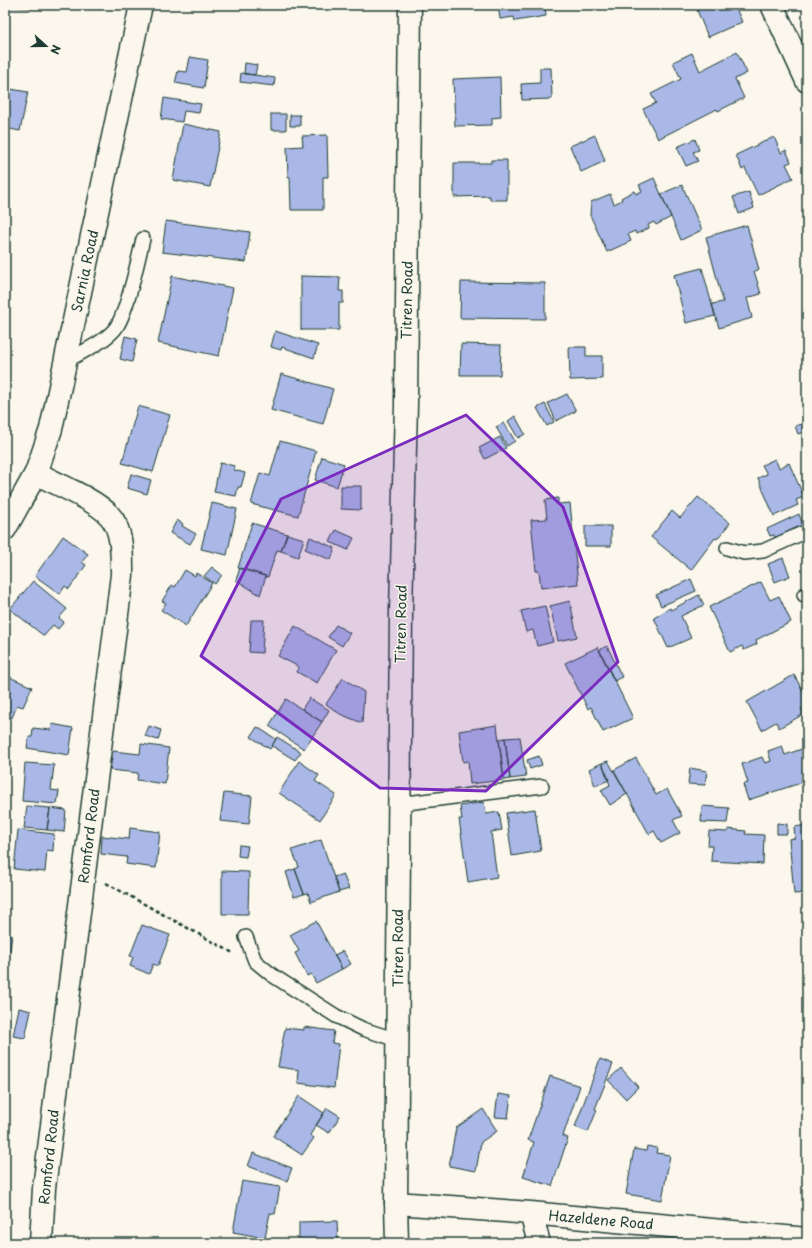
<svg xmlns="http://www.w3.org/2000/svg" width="812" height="1248" font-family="'Playpen Sans',sans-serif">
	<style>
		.building { fill: #a9b8e7; stroke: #1f3d34 }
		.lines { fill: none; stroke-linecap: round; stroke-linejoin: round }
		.service-casing { stroke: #1f3d34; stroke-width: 16 }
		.minor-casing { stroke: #1f3d34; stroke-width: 25 }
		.tertiary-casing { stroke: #1f3d34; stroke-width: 25 }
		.secondary-casing { stroke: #1f3d34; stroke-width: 25 }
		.path { stroke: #1f3d34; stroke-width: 2.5; stroke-dasharray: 4 3; stroke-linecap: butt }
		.service { stroke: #fbf7ec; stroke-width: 13 }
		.minor { stroke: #fbf7ec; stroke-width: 22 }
		.tertiary { stroke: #fbf7ec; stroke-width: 22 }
		.secondary { stroke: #fbf7ec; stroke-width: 22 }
		.marked { fill: #7b2cbf; fill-opacity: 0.2; stroke: #7b2cbf; stroke-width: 3; stroke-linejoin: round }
		.labels { text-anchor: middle; stroke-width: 3; stroke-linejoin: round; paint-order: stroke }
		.street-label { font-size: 14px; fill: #1f3d34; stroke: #fbf7ec }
	</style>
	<rect width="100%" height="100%" fill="#fbf7ec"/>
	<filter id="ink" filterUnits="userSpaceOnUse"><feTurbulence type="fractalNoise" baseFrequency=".025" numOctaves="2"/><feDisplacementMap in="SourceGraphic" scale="8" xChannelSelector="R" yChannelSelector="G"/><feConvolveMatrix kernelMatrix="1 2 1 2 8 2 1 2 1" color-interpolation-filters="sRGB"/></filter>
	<g filter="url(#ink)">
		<path class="building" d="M 5,5 L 34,5 L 34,8 L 5,7 Z
			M 498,5 L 545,5 L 546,16 L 515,21 L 514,17 L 500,19 Z
			M 708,5 L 727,5 L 729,9 L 735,6 L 742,22 L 708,37 L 697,10 Z
			M 737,52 L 747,73 L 735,79 L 744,98 L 718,111 L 717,109 L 658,139 L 643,109 L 656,103 L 651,94 L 681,79 L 673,62 L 692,53 L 700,71 Z
			M 190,57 L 208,60 L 204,88 L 175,83 L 178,71 L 187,72 Z
			M 245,63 L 257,65 L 255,75 L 244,74 Z
			M 540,68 L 551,68 L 552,99 L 522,100 L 521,84 L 540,83 Z
			M 241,73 L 275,78 L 274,86 L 240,82 Z
			M 500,77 L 501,117 L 492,118 L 492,125 L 455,126 L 453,79 Z
			M 5,88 L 28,92 L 20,131 L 5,128 Z
			M 164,98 L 201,104 L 199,113 L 184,111 L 182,122 L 161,119 Z
			M 271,114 L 286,114 L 286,130 L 271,130 Z
			M 290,115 L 300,115 L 300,126 L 290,126 Z
			M 183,124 L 221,132 L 210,187 L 173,180 Z
			M 327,135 L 328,177 L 323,177 L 323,210 L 291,210 L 290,177 L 288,177 L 287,147 L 303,146 L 302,136 Z
			M 595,135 L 605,161 L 581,172 L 570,146 Z
			M 774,137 L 781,153 L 786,150 L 791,162 L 786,164 L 793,178 L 758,195 L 745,168 L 742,170 L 736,155 Z
			M 695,139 L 699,150 L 693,152 L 698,161 L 686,166 L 677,147 Z
			M 491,160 L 507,160 L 507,200 L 490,200 L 490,196 L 454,197 L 454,163 L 491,163 Z
			M 654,178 L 671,217 L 656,225 L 654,222 L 648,225 L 649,228 L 636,234 L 635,231 L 628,234 L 631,241 L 607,252 L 590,215 L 591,202 L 610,194 L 614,204 L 622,200 L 621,198 L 634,191 L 636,194 L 642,191 L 639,185 Z
			M 682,185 L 702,230 L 681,240 L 661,194 Z
			M 749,192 L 754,208 L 739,214 L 733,197 Z
			M 166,221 L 250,232 L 246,262 L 162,252 Z
			M 747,225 L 759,270 L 754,271 L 761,294 L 747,298 L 752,318 L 719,328 L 712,304 L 723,302 L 706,237 Z
			M 702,268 L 715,316 L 686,323 L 674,275 Z
			M 172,276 L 233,288 L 219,356 L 158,343 Z
			M 301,276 L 340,277 L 339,291 L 343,291 L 343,303 L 339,303 L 339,330 L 301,330 Z
			M 461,282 L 545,283 L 545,319 L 460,318 Z
			M 275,331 L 318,345 L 314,358 L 282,347 L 281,350 L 271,347 Z
			M 125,336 L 137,339 L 132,362 L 120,359 Z
			M 461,344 L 501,345 L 500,375 L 460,375 Z
			M 569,347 L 586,347 L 586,356 L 602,356 L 602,379 L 570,380 Z
			M 281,374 L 333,389 L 323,424 L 271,410 Z
			M 567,394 L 576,411 L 556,421 L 548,403 Z
			M 545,404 L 554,422 L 547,426 L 537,408 Z
			M 138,406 L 170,415 L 153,472 L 122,463 Z
			M 515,416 L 525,434 L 518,438 L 508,421 Z
			M 504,423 L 515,441 L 507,446 L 496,427 Z
			M 805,423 L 807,431 L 798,434 L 795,426 Z
			M 500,437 L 506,448 L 485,459 L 479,448 Z
			M 280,441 L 316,451 L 298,516 L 251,504 L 260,473 L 270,476 Z
			M 322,457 L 344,464 L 337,487 L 315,480 Z
			M 775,459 L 779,468 L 789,463 L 804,497 L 796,500 L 798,505 L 774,516 L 758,478 L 767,474 L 762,465 Z
			M 220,463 L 235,466 L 234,470 L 245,473 L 241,487 L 238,487 L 236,496 L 214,492 Z
			M 131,474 L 151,480 L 147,494 L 127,488 Z
			M 341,486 L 361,486 L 361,510 L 341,509 Z
			M 698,497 L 730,523 L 717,539 L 715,538 L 691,570 L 651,537 L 672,511 L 680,518 Z
			M 558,498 L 558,504 L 570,503 L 578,584 L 541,588 L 539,571 L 536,571 L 531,520 L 547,519 L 545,500 Z
			M 212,503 L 237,509 L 227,555 L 201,549 Z
			M 799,514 L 803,525 L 775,538 L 774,535 L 770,536 L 767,529 Z
			M 177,520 L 183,524 L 182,526 L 196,534 L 190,544 L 170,533 Z
			M 252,523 L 287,534 L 281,551 L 277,550 L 268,577 L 238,568 Z
			M 585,526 L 611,526 L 611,546 L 585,546 Z
			M 336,530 L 354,538 L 348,550 L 330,542 Z
			M 287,534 L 304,539 L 298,557 L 281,551 Z
			M 63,536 L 88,554 L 82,562 L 86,565 L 69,589 L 65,586 L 60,594 L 35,576 Z
			M 310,537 L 335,548 L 331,560 L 305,549 Z
			M 783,558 L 790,576 L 775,582 L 768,564 Z
			M 212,567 L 222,575 L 215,584 L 204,576 Z
			M 240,568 L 266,576 L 260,595 L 236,580 Z
			M 185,570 L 195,576 L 196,573 L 212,583 L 186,626 L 161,610 L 166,603 L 162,601 L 172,585 L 175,587 Z
			M 691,579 L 696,591 L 661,606 L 656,595 Z
			M 33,581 L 67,609 L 59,618 L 64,622 L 58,629 L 53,625 L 44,636 L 10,609 Z
			M 761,582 L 770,600 L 779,596 L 791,622 L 756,640 L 757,644 L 744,650 L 742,646 L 730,652 L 709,607 Z
			M 699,595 L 704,605 L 681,616 L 691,638 L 668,648 L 654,618 L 670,608 L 671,610 Z
			M 570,601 L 577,637 L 558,641 L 550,606 Z
			M 545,606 L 553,642 L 537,646 L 533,630 L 526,632 L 521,611 Z
			M 251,620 L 264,620 L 262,653 L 249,652 Z
			M 336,625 L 350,633 L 342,646 L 328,637 Z
			M 295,626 L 336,650 L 317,683 L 297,672 L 299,667 L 278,656 Z
			M 607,646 L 622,677 L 614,681 L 599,650 Z
			M 598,647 L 633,718 L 603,732 L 591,707 L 588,709 L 565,663 Z
			M 5,675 L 32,687 L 23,707 L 17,705 L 12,718 L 5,715 Z
			M 794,675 L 807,698 L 807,705 L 801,709 L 804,714 L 779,728 L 776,722 L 762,730 L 747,702 Z
			M 343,678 L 364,692 L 362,723 L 340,714 L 326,704 Z
			M 309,698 L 329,710 L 322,722 L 302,709 Z
			M 286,699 L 322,722 L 304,749 L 269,726 Z
			M 52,724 L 73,728 L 69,755 L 27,748 L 29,737 L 32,737 L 33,728 L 51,730 Z
			M 497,725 L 504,780 L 470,784 L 468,761 L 463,762 L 459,731 Z
			M 149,726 L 161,730 L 158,740 L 145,736 Z
			M 257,727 L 276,739 L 270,749 L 251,737 Z
			M 277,737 L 301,752 L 295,760 L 272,746 Z
			M 520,737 L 526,777 L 510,779 L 505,738 Z
			M 505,738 L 510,779 L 504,780 L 499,739 Z
			M 141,744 L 169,748 L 165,784 L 137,780 L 138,773 L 110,770 L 113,751 L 140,754 Z
			M 782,746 L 785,755 L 807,747 L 807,781 L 748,800 L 743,784 L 748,783 L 742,764 L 762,757 L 765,763 L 771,761 L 768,751 Z
			M 539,756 L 542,765 L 530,769 L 527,760 Z
			M 636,758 L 656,795 L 667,789 L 682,816 L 673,820 L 680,833 L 661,843 L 654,831 L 649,834 L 614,770 Z
			M 299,761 L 319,775 L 315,781 L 336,795 L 320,820 L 279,793 Z
			M 608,761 L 627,794 L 610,805 L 601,790 L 610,785 L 602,763 Z
			M 25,763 L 54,765 L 51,790 L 59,791 L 57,804 L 22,801 Z
			M 602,763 L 609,780 L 595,786 L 589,769 Z
			M 690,768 L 707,771 L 705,785 L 688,784 Z
			M 224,793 L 252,796 L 249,824 L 220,821 Z
			M 484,802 L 486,814 L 499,812 L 502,830 L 491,832 L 497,877 L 468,882 L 459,819 L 462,819 L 460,806 Z
			M 27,806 L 50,808 L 47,830 L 24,828 Z
			M 702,806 L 729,808 L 727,823 L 701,822 Z
			M 50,808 L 66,810 L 64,832 L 47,830 Z
			M 535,809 L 541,851 L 512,856 L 506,813 Z
			M 777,823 L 787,824 L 787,834 L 777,834 Z
			M 807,825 L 807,893 L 794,894 L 789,839 L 795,838 L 794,827 Z
			M 130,828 L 160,832 L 156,868 L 126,864 L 127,857 L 101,854 L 102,836 L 129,839 Z
			M 728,829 L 746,831 L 745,834 L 764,835 L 763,864 L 711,861 L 712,846 L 708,846 L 709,831 L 728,832 Z
			M 18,830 L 54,834 L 53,851 L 47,850 L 45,872 L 14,869 Z
			M 321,840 L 339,892 L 311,902 L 308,893 L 304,894 L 295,869 L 299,867 L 292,850 Z
			M 239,845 L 248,846 L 246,857 L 238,856 Z
			M 295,869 L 304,894 L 294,897 L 286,872 Z
			M 222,871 L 249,872 L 248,914 L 222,914 Z
			M 343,874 L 349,889 L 339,892 L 334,877 Z
			M 316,921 L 342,969 L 316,983 L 311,974 L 307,976 L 295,953 L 299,951 L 290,935 Z
			M 142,925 L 170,935 L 158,966 L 153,964 L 149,974 L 130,966 L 133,957 L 130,956 Z
			M 5,934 L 12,935 L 10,950 L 5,950 Z
			M 343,951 L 351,964 L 342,969 L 334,955 Z
			M 19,1008 L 31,1011 L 25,1038 L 13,1036 Z
			M 304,1027 L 334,1031 L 332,1043 L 339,1044 L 334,1088 L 298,1083 L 299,1070 L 278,1067 L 285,1028 L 304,1030 Z
			M 600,1059 L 613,1064 L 595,1109 L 597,1110 L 588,1132 L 575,1127 Z
			M 621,1068 L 638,1087 L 626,1099 L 608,1080 Z
			M 550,1076 L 580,1086 L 563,1136 L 568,1138 L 552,1186 L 523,1177 L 534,1142 L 528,1140 Z
			M 498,1094 L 511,1096 L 508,1118 L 495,1117 Z
			M 299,1096 L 324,1113 L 310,1135 L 314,1138 L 302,1155 L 273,1136 Z
			M 327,1108 L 340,1116 L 329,1133 L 316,1125 Z
			M 483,1109 L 497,1131 L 481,1142 L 476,1171 L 449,1166 L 456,1128 Z
			M 647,1146 L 657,1148 L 656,1153 L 670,1155 L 662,1200 L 626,1194 L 634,1149 L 646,1151 Z
			M 253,1153 L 292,1168 L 287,1181 L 248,1166 Z
			M 242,1181 L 280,1187 L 275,1214 L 270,1213 L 265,1238 L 233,1232 Z
			M 337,1221 L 338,1243 L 299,1243 L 299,1222 Z"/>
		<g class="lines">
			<g class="service-casing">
				<path id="service" d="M 66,361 C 82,352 103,343 115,329 C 127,314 138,260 143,239
					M 727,548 L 744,553 L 763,551 L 807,531
					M 804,595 L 807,595
					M 399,804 L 542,786
					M 246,937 L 255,961 L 272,975 L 336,1016 L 363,1029 L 397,1040"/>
			</g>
			<g class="minor-casing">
				<path id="minor" d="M 772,5 L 807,81
					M 36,473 C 56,484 94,499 109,515 C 123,529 122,557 122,575 L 44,1188 L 41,1243
					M 396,1203 L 531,1213 L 807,1239
					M 531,1213 L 539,1243"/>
			</g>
			<g class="tertiary-casing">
				<path id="tertiary" d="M 397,1243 L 396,1203 L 401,612 L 406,404 L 410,5"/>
			</g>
			<g class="secondary-casing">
				<path id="secondary" d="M 5,529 L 36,473 L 51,429 L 141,5"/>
			</g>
			<path class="path" d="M 106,883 L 233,953"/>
			<use href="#service" class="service"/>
			<use href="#minor" class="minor"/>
			<use href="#tertiary" class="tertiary"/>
			<use href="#secondary" class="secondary"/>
		</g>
	</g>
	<path class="marked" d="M 466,415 L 563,507 L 618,662 L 486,791 L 380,788 L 201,656 L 281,499 Z"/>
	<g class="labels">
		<g class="street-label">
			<text transform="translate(85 271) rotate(-78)" y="5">Sarnia Road</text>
			<text transform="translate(407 300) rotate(-89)" y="5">Titren Road</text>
			<text transform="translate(401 624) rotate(-89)" y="5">Titren Road</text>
			<text transform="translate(89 836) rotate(-83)" y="5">Romford Road</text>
			<text transform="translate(398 948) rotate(-90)" y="5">Titren Road</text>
			<text transform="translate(49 1157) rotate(-84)" y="5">Romford Road</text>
			<text transform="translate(601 1220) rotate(5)" y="5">Hazeldene Road</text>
		</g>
	</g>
	<rect width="812" height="1248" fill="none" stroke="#fbf7ec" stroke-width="20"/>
	<rect x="10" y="10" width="792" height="1228" fill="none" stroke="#1f3d34" stroke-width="1.5" filter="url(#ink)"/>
	<g transform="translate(46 46) rotate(111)" stroke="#fbf7ec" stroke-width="3" paint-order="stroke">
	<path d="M0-3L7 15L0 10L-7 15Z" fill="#1f3d34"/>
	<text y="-6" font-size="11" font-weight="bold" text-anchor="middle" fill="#1f3d34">N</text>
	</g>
</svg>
